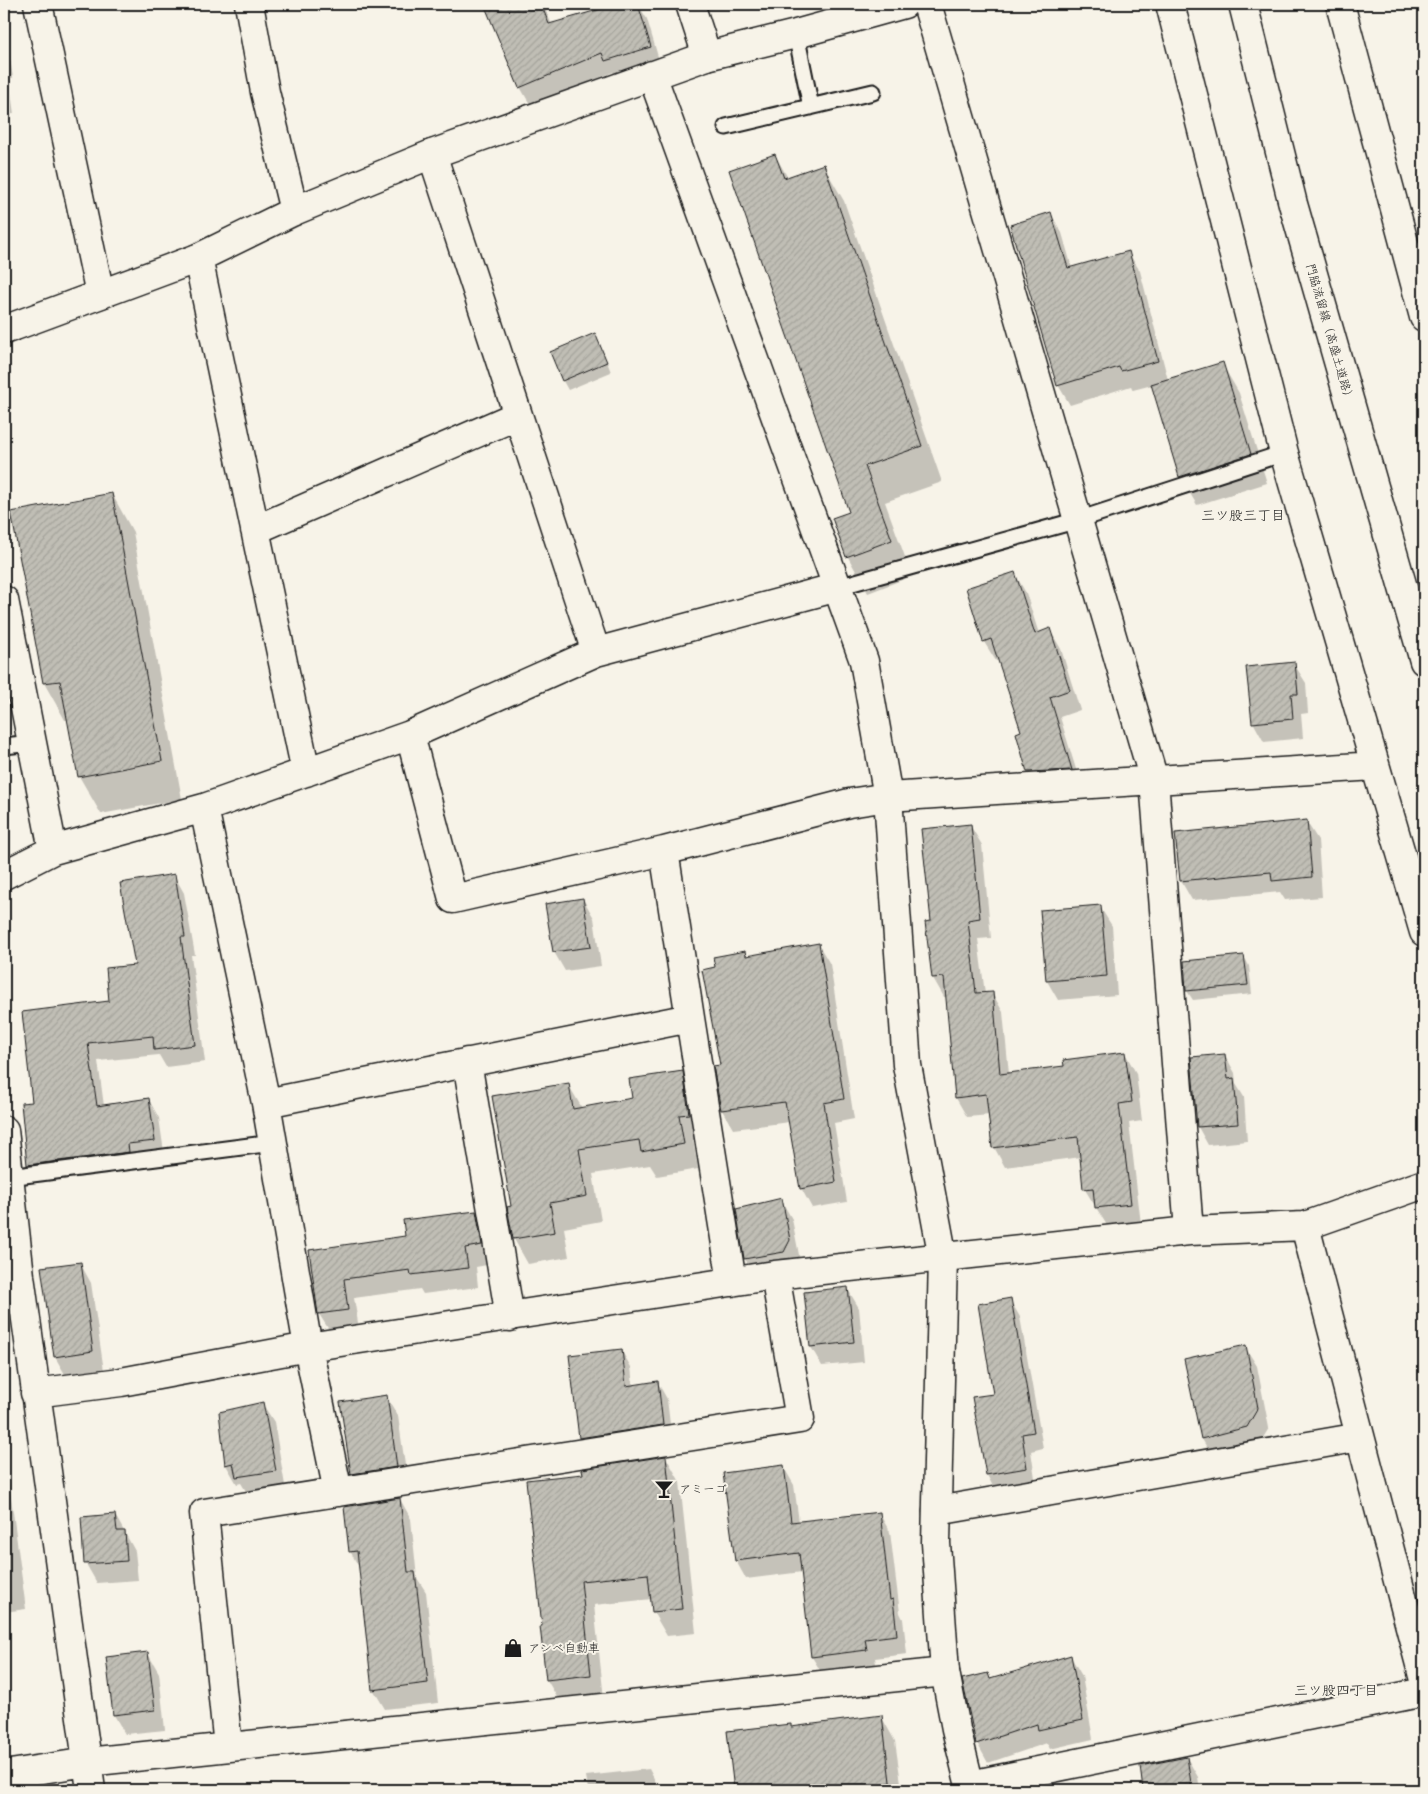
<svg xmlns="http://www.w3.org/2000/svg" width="1428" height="1794" font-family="Mali,'Klee One',sans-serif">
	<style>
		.shadow { fill: #0003 }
		.building { fill: url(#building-hatch); stroke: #1c1c1c }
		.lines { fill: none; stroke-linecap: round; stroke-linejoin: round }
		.service-casing { stroke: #1c1c1c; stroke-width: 19 }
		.minor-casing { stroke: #1c1c1c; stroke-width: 31 }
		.tertiary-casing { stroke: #1c1c1c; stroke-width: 31 }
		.secondary-casing { stroke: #1c1c1c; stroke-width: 31 }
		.service { stroke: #f7f3e8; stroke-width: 15 }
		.minor { stroke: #f7f3e8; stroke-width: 28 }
		.tertiary { stroke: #f7f3e8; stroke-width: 28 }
		.secondary { stroke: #f7f3e8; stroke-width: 28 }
		.labels { text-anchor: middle; stroke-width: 4; stroke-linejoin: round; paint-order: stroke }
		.street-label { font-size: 12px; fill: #1c1c1c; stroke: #f7f3e8 }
		.poi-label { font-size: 12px; fill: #1c1c1c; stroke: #f7f3e8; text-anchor: start }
		.neighbourhood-label { font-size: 14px; fill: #1c1c1c; stroke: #f7f3e8 }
	</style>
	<defs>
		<pattern id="building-hatch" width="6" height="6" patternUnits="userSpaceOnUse" patternTransform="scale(1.25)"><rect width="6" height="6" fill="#c0beb5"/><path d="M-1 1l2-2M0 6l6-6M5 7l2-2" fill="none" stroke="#a4a39b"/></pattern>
	</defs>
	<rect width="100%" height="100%" fill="#f7f3e8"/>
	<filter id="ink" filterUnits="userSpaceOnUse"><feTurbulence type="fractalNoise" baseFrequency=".02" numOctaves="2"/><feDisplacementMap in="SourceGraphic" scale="10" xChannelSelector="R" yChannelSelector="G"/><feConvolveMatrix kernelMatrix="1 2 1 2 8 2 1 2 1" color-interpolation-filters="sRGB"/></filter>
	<g filter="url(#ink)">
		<path class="shadow" d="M 485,4 L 543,4 L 552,25 L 622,4 L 638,4 L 647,19 L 661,67 L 617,80 L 613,72 L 531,106 L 520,87 Z
			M 831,4 L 886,4 L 840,19 Z
			M 4,33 L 7,39 L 13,78 L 9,78 L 14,114 L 4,115 Z
			M 775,155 L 788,178 L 823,165 L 844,201 L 942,482 L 885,502 L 912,576 L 868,593 L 848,557 L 833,519 L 850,513 Z
			M 1051,214 L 1062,233 L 1072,268 L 1128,252 L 1140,271 L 1168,380 L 1222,364 L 1239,393 L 1267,483 L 1197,505 L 1180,477 L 1152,385 L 1133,390 L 1131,386 L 1070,405 L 1058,385 Z
			M 600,344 L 611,372 L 568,390 L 563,381 Z
			M 112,494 L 133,532 L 182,799 L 101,814 L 79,776 L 69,720 L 65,720 L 44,683 L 13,513 Z
			M 1015,574 L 1026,593 L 1039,634 L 1050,630 L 1061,649 L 1080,710 L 1060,717 L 1082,789 L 1040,792 L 1028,772 L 1017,734 L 1022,732 L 999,660 L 996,661 L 984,642 L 968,589 Z
			M 1294,664 L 1306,683 L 1308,713 L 1301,714 L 1303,738 L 1264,742 L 1253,722 Z
			M 1306,821 L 1318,840 L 1322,897 L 1285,900 L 1280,892 L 1192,900 L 1181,881 Z
			M 970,825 L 982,845 L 991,938 L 978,939 L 985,994 L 992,993 L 1003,1012 L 1009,1074 L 1066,1067 L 1125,1053 L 1136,1073 L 1142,1121 L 1129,1123 L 1141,1224 L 1108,1227 L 1084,1188 L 1081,1157 L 1005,1167 L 994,1147 L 990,1115 L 967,1117 L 956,1098 L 947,997 L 944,997 L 933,978 L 933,922 Z
			M 174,875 L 184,893 L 195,955 L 191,955 L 205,1062 L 166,1067 L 159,1055 L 98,1061 L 104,1106 L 149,1100 L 159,1118 L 165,1159 L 138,1162 L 139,1170 L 38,1183 L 28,1165 L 34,1103 L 136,966 Z
			M 583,899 L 594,918 L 601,966 L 565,971 L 554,952 L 547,905 Z
			M 1100,907 L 1112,926 L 1117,995 L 1058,1000 L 1047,981 Z
			M 818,944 L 830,964 L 854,1119 L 834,1123 L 847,1202 L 812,1208 L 801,1188 L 789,1122 L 733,1129 L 722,1110 L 715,1067 L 722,1066 L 716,968 L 745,952 L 747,957 Z
			M 1244,956 L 1249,966 L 1252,994 L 1193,1000 L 1187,991 Z
			M 1225,1055 L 1235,1073 L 1236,1084 L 1244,1097 L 1247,1141 L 1208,1145 L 1198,1127 L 1192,1058 Z
			M 682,1072 L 696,1097 L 703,1139 L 693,1140 L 698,1169 L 657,1176 L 650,1165 L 593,1174 L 601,1221 L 564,1228 L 569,1257 L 528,1264 L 514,1239 L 509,1208 L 512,1207 L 568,1084 L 582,1108 L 634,1099 Z
			M 781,1200 L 792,1219 L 800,1260 L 757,1278 L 745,1259 L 738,1210 Z
			M 476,1212 L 487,1231 L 492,1264 L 476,1267 L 478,1287 L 423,1294 L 420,1289 L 354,1298 L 359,1329 L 331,1333 L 319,1314 L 311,1251 L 407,1238 Z
			M 80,1263 L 91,1283 L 104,1371 L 66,1376 L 55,1357 Z
			M 847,1288 L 859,1308 L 864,1362 L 822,1366 L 811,1347 Z
			M 1010,1300 L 1020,1317 L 1043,1448 L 1031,1451 L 1036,1485 L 996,1492 L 987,1475 L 994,1395 Z
			M 1245,1347 L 1257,1366 L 1269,1428 L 1258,1446 L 1213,1458 L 1202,1439 Z
			M 621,1350 L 631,1367 L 633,1386 L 658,1383 L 667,1399 L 672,1441 L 589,1454 L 580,1438 Z
			M 386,1396 L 398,1416 L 408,1486 L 363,1493 L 352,1474 Z
			M 262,1403 L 274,1422 L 286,1491 L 249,1496 L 241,1483 L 237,1484 L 226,1465 Z
			M 4,1445 L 26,1609 L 4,1612 Z
			M 666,1457 L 680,1482 L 696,1633 L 667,1636 L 653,1612 L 652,1599 L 594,1605 L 604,1699 L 561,1704 L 547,1680 L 543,1627 L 584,1475 Z
			M 783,1466 L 794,1485 L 799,1522 L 879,1513 L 890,1532 L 900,1613 L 903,1619 L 907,1654 L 875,1658 L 877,1669 L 823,1675 L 812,1657 L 802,1572 L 746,1579 L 736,1561 Z
			M 400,1499 L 411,1519 L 417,1578 L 426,1592 L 438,1703 L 385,1709 L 373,1689 L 360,1569 L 350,1551 Z
			M 115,1515 L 135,1551 L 138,1580 L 97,1583 L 86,1564 L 82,1518 Z
			M 148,1654 L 159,1673 L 165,1730 L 125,1734 L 114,1715 L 108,1658 Z
			M 1071,1657 L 1082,1676 L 1093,1739 L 1050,1749 L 1047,1743 L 988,1763 L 977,1743 L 991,1680 Z
			M 881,1716 L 895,1741 L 902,1790 L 735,1790 L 728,1732 L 790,1725 L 792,1728 Z
			M 1187,1758 L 1198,1777 L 1200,1790 L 1144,1790 L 1141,1767 Z
			M 649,1769 L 660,1790 L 588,1790 L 586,1776 Z"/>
		<path class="building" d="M 484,4 L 541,4 L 549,24 L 618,4 L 638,4 L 651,47 L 605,61 L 602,53 L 519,88 Z
			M 775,154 L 784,178 L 824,164 L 922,446 L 865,466 L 892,540 L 846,557 L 832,518 L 849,512 L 729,170 Z
			M 1051,212 L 1068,268 L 1129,251 L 1158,361 L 1121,371 L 1119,367 L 1057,386 L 1010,225 Z
			M 595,333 L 607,362 L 562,381 L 550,352 Z
			M 1223,362 L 1251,454 L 1179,477 L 1151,384 Z
			M 112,493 L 162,761 L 78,777 L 60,681 L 43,683 L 11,512 Z
			M 1015,572 L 1035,634 L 1050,628 L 1070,690 L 1050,697 L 1072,770 L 1027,772 L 1016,733 L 1021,731 L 991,639 L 983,642 L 966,588 Z
			M 1295,662 L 1298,694 L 1291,694 L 1293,719 L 1252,723 L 1246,667 Z
			M 1307,820 L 1312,877 L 1272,881 L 1271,872 L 1180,881 L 1175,833 Z
			M 971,824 L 980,918 L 968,920 L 976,993 L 993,992 L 1000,1074 L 1064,1066 L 1063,1060 L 1125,1052 L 1132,1102 L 1119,1104 L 1131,1204 L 1095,1208 L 1093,1188 L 1083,1189 L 1078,1137 L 992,1148 L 986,1094 L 955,1098 L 944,977 L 932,978 L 925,922 L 931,921 L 921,829 Z
			M 175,874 L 185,937 L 181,937 L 195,1045 L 154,1050 L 153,1036 L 88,1043 L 97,1106 L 149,1098 L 155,1141 L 128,1144 L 129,1152 L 27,1165 L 21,1103 L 32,1102 L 22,1012 L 109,1001 L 106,968 L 135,965 L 120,883 Z
			M 583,898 L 591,947 L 553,952 L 545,904 Z
			M 1101,905 L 1107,976 L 1046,981 L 1040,910 Z
			M 819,943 L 844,1099 L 824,1103 L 836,1182 L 800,1189 L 785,1102 L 721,1110 L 713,1066 L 720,1065 L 702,970 L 715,967 L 713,957 L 745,951 L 746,956 Z
			M 1244,955 L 1248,985 L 1186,991 L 1184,961 Z
			M 1225,1054 L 1228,1079 L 1234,1078 L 1238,1124 L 1197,1127 L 1191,1057 Z
			M 683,1071 L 689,1114 L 679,1115 L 684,1144 L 641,1152 L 639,1140 L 579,1149 L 587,1196 L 550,1203 L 555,1232 L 513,1239 L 507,1207 L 511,1206 L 492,1096 L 569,1083 L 573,1109 L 632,1098 L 629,1079 Z
			M 782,1198 L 790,1240 L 784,1252 L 744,1259 L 736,1209 Z
			M 476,1211 L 482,1245 L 465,1248 L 468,1268 L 411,1275 L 410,1270 L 344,1279 L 348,1310 L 318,1314 L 309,1250 L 405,1236 L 403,1220 Z
			M 81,1262 L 93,1351 L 54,1357 L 41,1267 Z
			M 848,1287 L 854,1342 L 810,1347 L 804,1292 Z
			M 1011,1298 L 1034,1432 L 1022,1434 L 1027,1468 L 986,1475 L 972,1397 L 993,1394 L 978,1304 Z
			M 1246,1345 L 1258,1408 L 1247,1427 L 1201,1439 L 1184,1359 Z
			M 622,1349 L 626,1386 L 658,1381 L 663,1425 L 579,1438 L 569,1355 Z
			M 387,1395 L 397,1467 L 351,1474 L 340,1402 Z
			M 263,1402 L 276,1471 L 236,1477 L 233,1463 L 225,1465 L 219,1412 Z
			M 666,1456 L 682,1609 L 652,1612 L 648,1574 L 581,1581 L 591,1675 L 546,1680 L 540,1626 L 542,1626 L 526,1480 L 583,1474 L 582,1469 Z
			M 784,1465 L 791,1522 L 880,1512 L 890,1600 L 893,1599 L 897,1635 L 865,1639 L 867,1650 L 811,1657 L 799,1553 L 735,1561 L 723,1473 Z
			M 400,1498 L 408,1572 L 415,1572 L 428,1683 L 372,1690 L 357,1551 L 349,1552 L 344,1507 Z
			M 115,1514 L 117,1531 L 125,1531 L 127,1561 L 84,1564 L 81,1517 Z
			M 148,1652 L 155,1710 L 113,1715 L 106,1657 Z
			M 1071,1655 L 1083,1720 L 1038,1730 L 1037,1724 L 976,1744 L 962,1679 L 988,1673 L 990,1679 Z
			M 882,1715 L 891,1790 L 734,1790 L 727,1731 L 791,1724 L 791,1727 Z
			M 1187,1757 L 1192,1790 L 1143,1790 L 1140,1766 Z"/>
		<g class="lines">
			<g class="service-casing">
				<path id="service" d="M 796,34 L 811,107
					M 726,127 L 873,92
					M 838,587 L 1078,520 L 1284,453
					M 4,746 L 32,743
					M 9,1177 L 273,1143"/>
			</g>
			<g class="minor-casing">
				<path id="minor" d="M 38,4 L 100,294
					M 249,4 L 265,92 L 294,211
					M 690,4 L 707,56
					M 927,4 L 1154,780 L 1189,1231
					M 1170,4 L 1284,453 L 1424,932
					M 432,154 L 596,652
					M 198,258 L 306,772
					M 255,530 L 518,415
					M 4,600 L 53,850
					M 410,735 L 453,899 L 664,851
					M 204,808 L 410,735 L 596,652 L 838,587
					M 4,875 L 53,850 L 204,808 L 266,1103 L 308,1347 L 338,1492
					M 690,1018 L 732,1282
					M 467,1062 L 510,1317
					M 266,1103 L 690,1018 L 664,851 L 849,803 L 888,797 L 1375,766
					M 4,1130 L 20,1276 L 91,1790
					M 1305,1226 L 1424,1680
					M 35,1393 L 121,1382 L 308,1347 L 775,1275 L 1189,1231 L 1305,1226 L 1424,1184
					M 937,1511 L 1360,1437
					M 228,1747 L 204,1513 L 800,1419 L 775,1275
					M 4,1775 L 87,1762 L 945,1672
					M 970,1785 L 1424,1692"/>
			</g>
			<g class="tertiary-casing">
				<path id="tertiary" d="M 1340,4 L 1424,317
					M 652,75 L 864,661 L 888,797 L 907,1065 L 943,1258 L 936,1543 L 945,1672 L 956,1729 L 971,1790
					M 4,330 L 198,258 L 294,211 L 432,154 L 707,56 L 796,34 L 904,4"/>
			</g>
			<g class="secondary-casing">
				<path id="secondary" d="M 1243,4 L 1293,204 L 1424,661"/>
			</g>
			<use href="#service" class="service"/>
			<use href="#minor" class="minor"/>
			<use href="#tertiary" class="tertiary"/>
			<use href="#secondary" class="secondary"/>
		</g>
	</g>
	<defs>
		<g id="bar-bare" transform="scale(1.5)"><path d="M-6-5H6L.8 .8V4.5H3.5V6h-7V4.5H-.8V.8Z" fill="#1c1c1c" stroke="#f7f3e8" stroke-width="2.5" paint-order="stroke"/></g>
		<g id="shop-bare" transform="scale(1.5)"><path d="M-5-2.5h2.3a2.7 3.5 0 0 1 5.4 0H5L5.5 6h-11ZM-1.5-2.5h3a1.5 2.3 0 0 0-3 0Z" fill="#1c1c1c" stroke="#f7f3e8" stroke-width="2.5" paint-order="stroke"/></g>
	</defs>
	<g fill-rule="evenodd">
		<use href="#bar-bare" x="664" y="1489"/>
		<use href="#shop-bare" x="513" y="1648"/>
	</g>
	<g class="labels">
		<g class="street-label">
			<text transform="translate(1330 333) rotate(74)" y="4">門脇流留線（高盛土道路）</text>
		</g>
		<g class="poi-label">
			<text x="679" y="1493">アミーゴ</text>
			<text x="528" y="1652">アンベ自動車</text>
		</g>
		<g class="neighbourhood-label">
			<text x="1243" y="520">三ツ股三丁目</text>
			<text x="1336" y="1695">三ツ股四丁目</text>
		</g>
	</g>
	<rect width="1428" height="1794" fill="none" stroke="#f7f3e8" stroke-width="20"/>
	<rect x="10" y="10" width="1408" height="1774" fill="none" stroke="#1c1c1c" stroke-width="2" filter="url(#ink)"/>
</svg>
